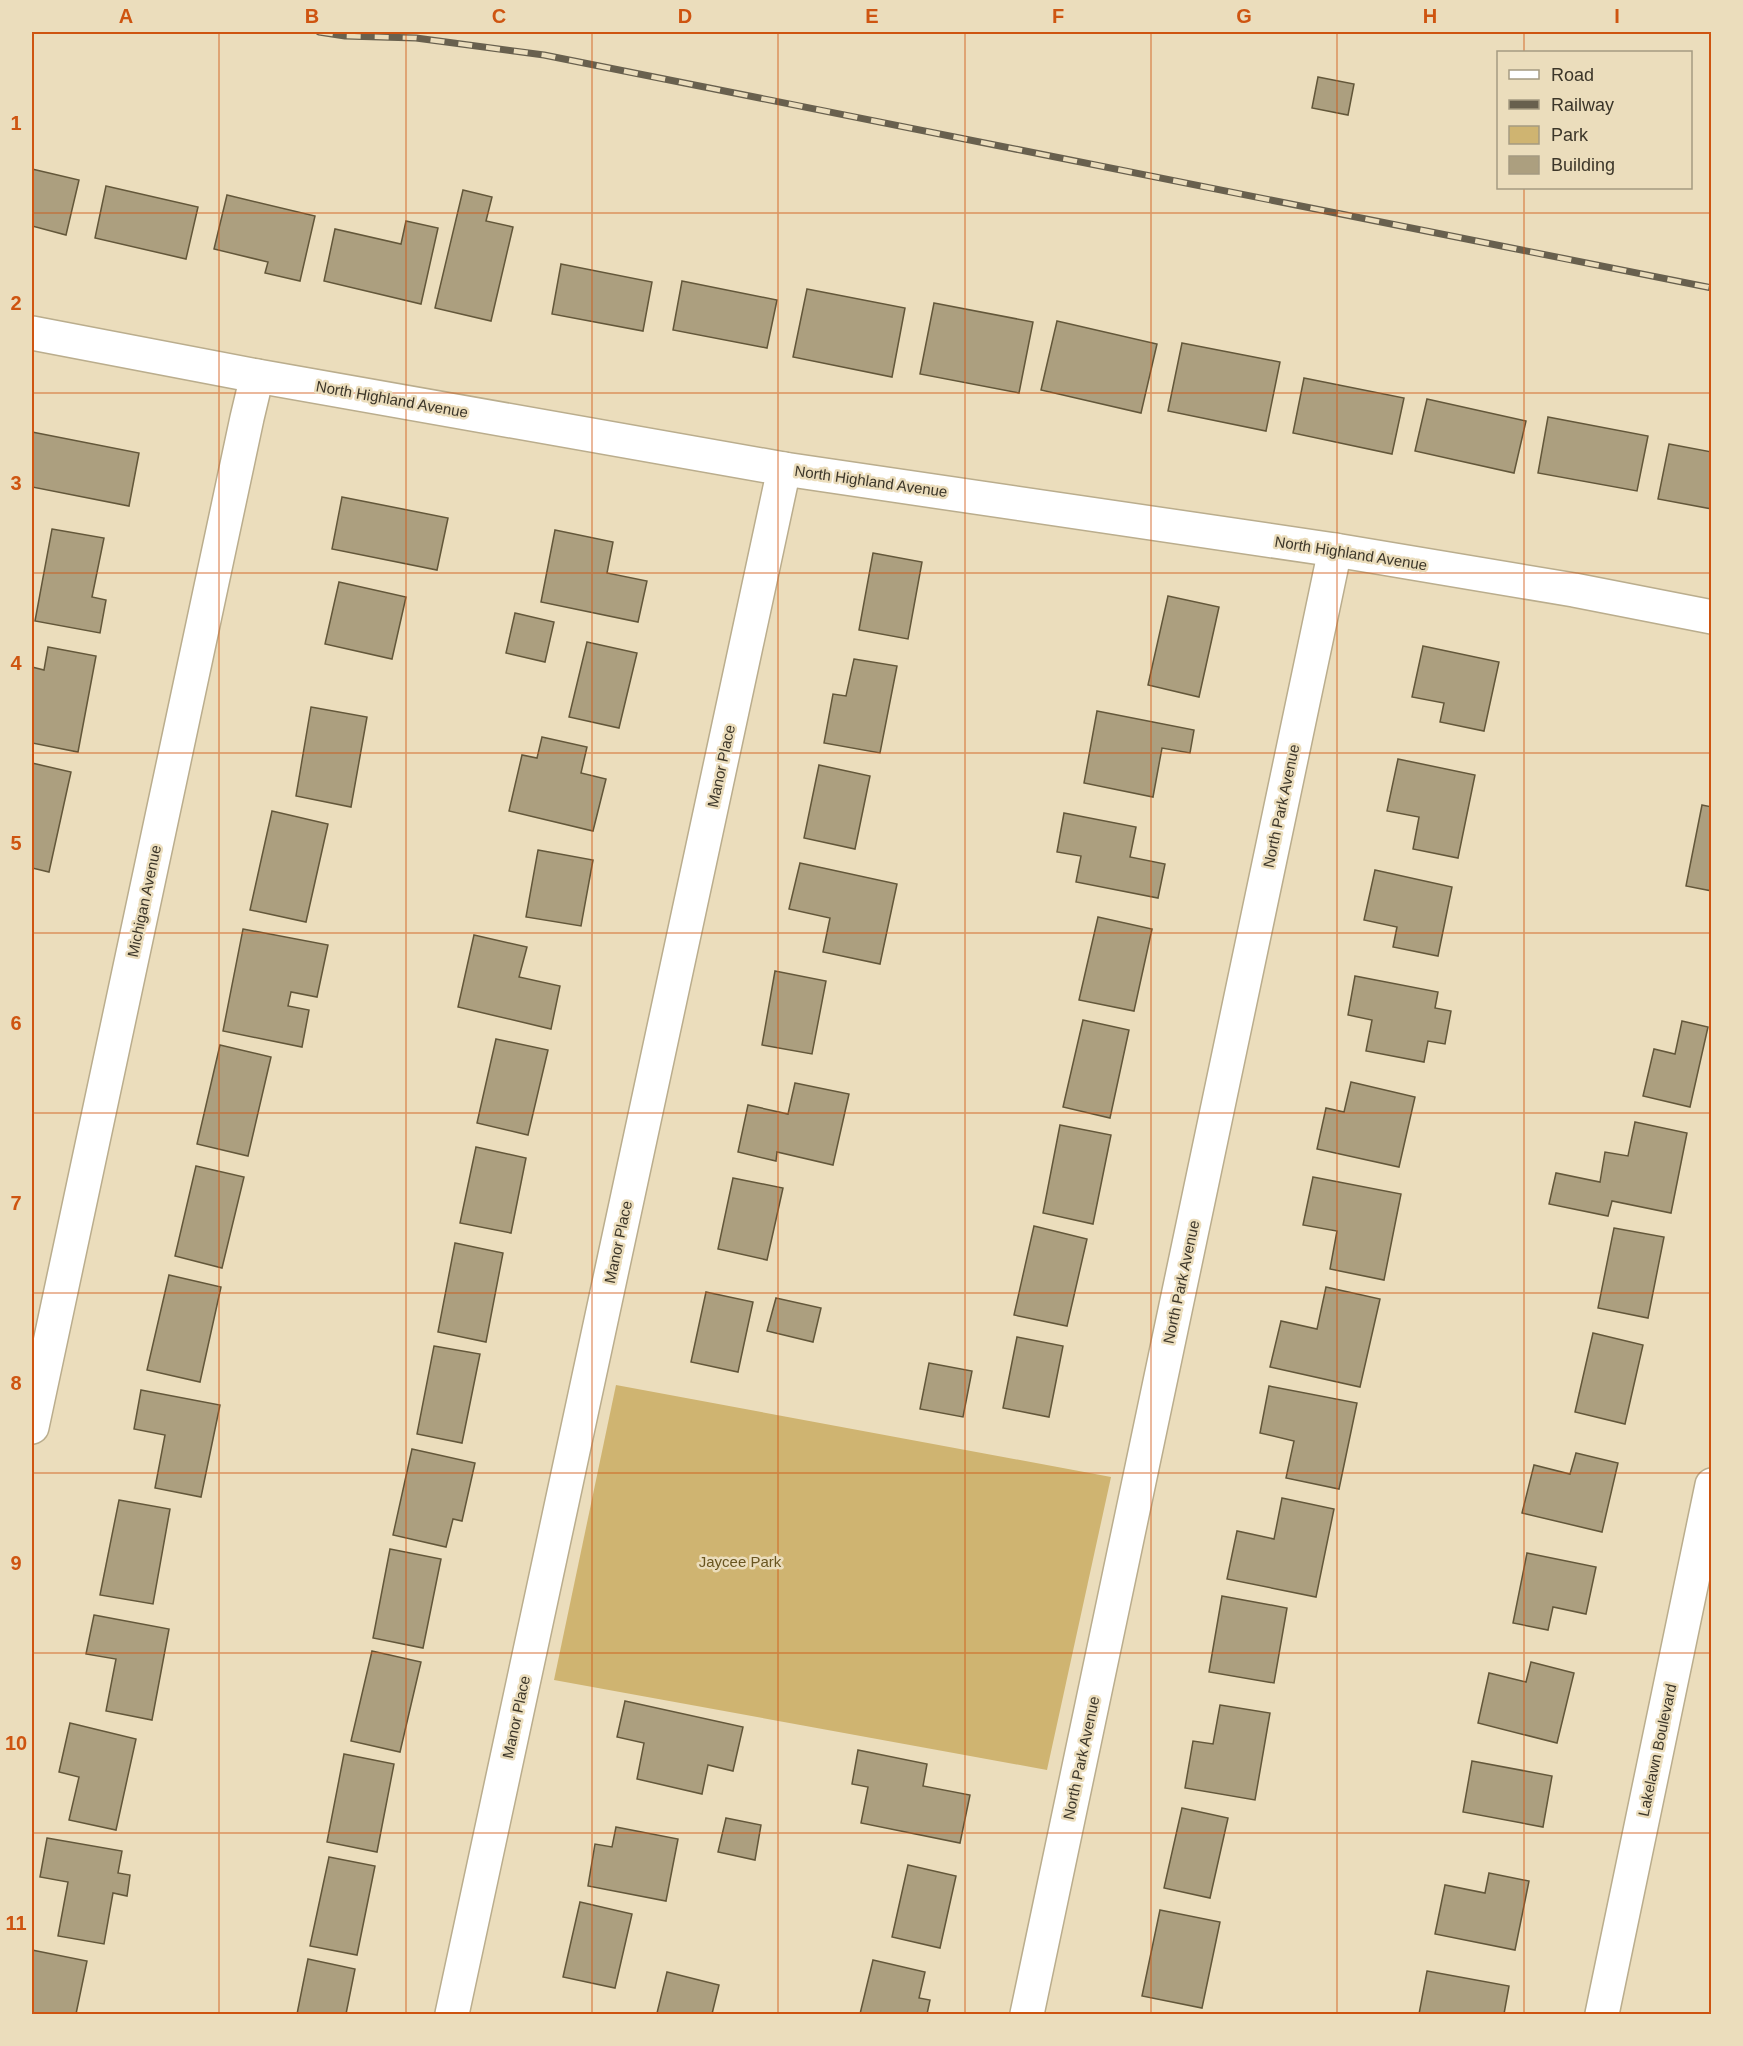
<svg xmlns="http://www.w3.org/2000/svg" width="1743" height="2046" viewBox="0 0 1743 2046" font-family="Helvetica,sans-serif">
<style>
.green{fill:#cfb471}
.building{fill:#ac9f7f;stroke:#63573a;stroke-width:1.5}
.lines{fill:none;stroke-linecap:round;stroke-linejoin:round}
.minor-casing{stroke:#baad8d;stroke-width:36}
.tertiary-casing{stroke:#baad8d;stroke-width:36}
.minor{stroke:#fff;stroke-width:33}
.tertiary{stroke:#fff;stroke-width:33}
.rail-casing{stroke:#68604e;stroke-width:7}
.rail{stroke:#ebddbc;stroke-width:4.5;stroke-dasharray:14;stroke-linecap:butt}
.grid{fill:none;stroke:#ce5410;stroke-width:1.5;stroke-opacity:0.55}
.labels{text-anchor:middle;dominant-baseline:central;stroke-width:5;stroke-linejoin:round;paint-order:stroke}
.street-label{font-size:15px;fill:#3c3629;stroke:#ebddbc}
.park-label{font-size:15px;fill:#695520;stroke:#ebddbc}
.neatline{fill:none;stroke:#ce5410;stroke-width:2}
.grid-label{font-size:20px;text-anchor:middle;font-weight:bold;fill:#ce5410}
</style>
<rect width="100%" height="100%" fill="#ebddbc"/>
<!-- green -->
<path class="green" d="M 616,1385 L 1111,1477 L 1047,1770 L 554,1680 Z"/>
<!-- building -->
<g class="building">
<path d="M 1318,77 L 1354,84 L 1348,115 L 1312,108 Z"/>
<path d="M 32,169 L 79,180 L 66,235 L 32,226 Z"/>
<path d="M 106,186 L 198,207 L 186,259 L 95,238 Z"/>
<path d="M 463,190 L 492,197 L 486,221 L 513,227 L 491,321 L 435,308 Z"/>
<path d="M 227,195 L 315,216 L 300,281 L 265,273 L 268,262 L 214,249 Z"/>
<path d="M 406,221 L 438,228 L 421,304 L 324,281 L 335,229 L 401,244 Z"/>
<path d="M 561,264 L 652,282 L 643,331 L 552,314 Z"/>
<path d="M 682,281 L 777,300 L 767,348 L 673,330 Z"/>
<path d="M 807,289 L 905,308 L 892,377 L 793,357 Z"/>
<path d="M 934,303 L 1033,322 L 1019,393 L 920,374 Z"/>
<path d="M 1057,321 L 1157,344 L 1141,413 L 1041,390 Z"/>
<path d="M 1182,343 L 1280,362 L 1266,431 L 1168,411 Z"/>
<path d="M 1304,378 L 1404,398 L 1392,454 L 1293,433 Z"/>
<path d="M 1427,399 L 1526,421 L 1514,473 L 1415,451 Z"/>
<path d="M 1548,417 L 1648,436 L 1637,491 L 1538,473 Z"/>
<path d="M 32,432 L 139,453 L 129,506 L 32,487 Z"/>
<path d="M 1669,444 L 1712,452 L 1712,509 L 1658,499 Z"/>
<path d="M 342,497 L 448,518 L 437,570 L 332,549 Z"/>
<path d="M 52,529 L 104,538 L 92,597 L 106,600 L 100,633 L 35,621 Z"/>
<path d="M 555,530 L 613,542 L 607,573 L 647,581 L 638,622 L 541,602 Z"/>
<path d="M 873,553 L 922,562 L 908,639 L 859,630 Z"/>
<path d="M 339,582 L 406,597 L 392,659 L 325,644 Z"/>
<path d="M 1168,596 L 1219,607 L 1199,697 L 1148,685 Z"/>
<path d="M 515,613 L 554,622 L 545,662 L 506,653 Z"/>
<path d="M 587,642 L 637,653 L 619,728 L 569,717 Z"/>
<path d="M 1423,646 L 1499,662 L 1484,731 L 1440,722 L 1444,703 L 1412,697 Z"/>
<path d="M 48,647 L 96,656 L 78,752 L 32,743 L 32,667 L 44,670 Z"/>
<path d="M 854,659 L 897,666 L 880,753 L 824,743 L 833,694 L 846,696 Z"/>
<path d="M 311,707 L 367,717 L 351,807 L 296,796 Z"/>
<path d="M 1097,711 L 1194,730 L 1190,753 L 1162,748 L 1153,797 L 1084,783 Z"/>
<path d="M 542,737 L 587,747 L 581,773 L 606,779 L 593,831 L 509,811 L 522,755 L 537,758 Z"/>
<path d="M 1398,759 L 1475,775 L 1458,858 L 1413,849 L 1419,817 L 1387,811 Z"/>
<path d="M 32,763 L 71,772 L 49,872 L 32,868 Z"/>
<path d="M 819,765 L 870,776 L 855,849 L 804,838 Z"/>
<path d="M 1702,805 L 1712,807 L 1712,891 L 1686,886 Z"/>
<path d="M 272,811 L 328,824 L 306,922 L 250,910 Z"/>
<path d="M 1064,813 L 1136,827 L 1130,857 L 1165,864 L 1158,898 L 1076,882 L 1081,856 L 1057,852 Z"/>
<path d="M 538,850 L 593,860 L 581,926 L 526,917 Z"/>
<path d="M 800,863 L 897,884 L 880,964 L 823,952 L 830,918 L 789,909 Z"/>
<path d="M 1375,870 L 1452,887 L 1438,956 L 1393,947 L 1397,927 L 1364,920 Z"/>
<path d="M 1098,917 L 1152,929 L 1134,1011 L 1079,1000 Z"/>
<path d="M 243,929 L 328,945 L 317,997 L 291,992 L 288,1006 L 309,1010 L 302,1047 L 223,1031 Z"/>
<path d="M 474,935 L 527,947 L 519,977 L 560,986 L 551,1029 L 458,1007 Z"/>
<path d="M 775,971 L 826,981 L 812,1054 L 762,1045 Z"/>
<path d="M 1355,976 L 1438,992 L 1435,1008 L 1451,1011 L 1445,1044 L 1428,1041 L 1424,1062 L 1366,1051 L 1372,1020 L 1348,1015 Z"/>
<path d="M 1083,1020 L 1129,1030 L 1110,1118 L 1063,1107 Z"/>
<path d="M 1682,1021 L 1708,1027 L 1690,1107 L 1643,1096 L 1654,1049 L 1675,1054 Z"/>
<path d="M 496,1039 L 548,1050 L 528,1135 L 477,1123 Z"/>
<path d="M 220,1045 L 271,1057 L 248,1156 L 197,1144 Z"/>
<path d="M 1351,1082 L 1415,1097 L 1399,1167 L 1317,1149 L 1326,1108 L 1344,1112 Z"/>
<path d="M 795,1083 L 849,1094 L 833,1165 L 777,1152 L 776,1161 L 738,1152 L 748,1105 L 788,1114 Z"/>
<path d="M 1635,1122 L 1687,1133 L 1671,1213 L 1612,1201 L 1608,1216 L 1549,1204 L 1556,1173 L 1600,1182 L 1605,1152 L 1628,1156 Z"/>
<path d="M 1060,1125 L 1111,1135 L 1093,1224 L 1043,1213 Z"/>
<path d="M 476,1147 L 526,1158 L 511,1233 L 460,1223 Z"/>
<path d="M 196,1166 L 244,1177 L 222,1268 L 175,1256 Z"/>
<path d="M 1313,1177 L 1401,1194 L 1384,1280 L 1330,1269 L 1337,1231 L 1303,1225 Z"/>
<path d="M 733,1178 L 783,1188 L 767,1260 L 718,1249 Z"/>
<path d="M 1034,1226 L 1087,1239 L 1067,1326 L 1014,1315 Z"/>
<path d="M 1614,1228 L 1664,1237 L 1648,1318 L 1598,1308 Z"/>
<path d="M 455,1243 L 503,1253 L 486,1342 L 438,1332 Z"/>
<path d="M 169,1275 L 221,1287 L 200,1382 L 147,1370 Z"/>
<path d="M 1326,1287 L 1380,1299 L 1360,1387 L 1270,1367 L 1281,1321 L 1317,1329 Z"/>
<path d="M 706,1292 L 753,1302 L 738,1372 L 691,1362 Z"/>
<path d="M 776,1298 L 821,1308 L 813,1342 L 767,1331 Z"/>
<path d="M 1593,1333 L 1643,1345 L 1625,1424 L 1575,1412 Z"/>
<path d="M 1017,1337 L 1063,1346 L 1049,1417 L 1003,1408 Z"/>
<path d="M 434,1346 L 480,1354 L 462,1443 L 417,1434 Z"/>
<path d="M 929,1363 L 972,1371 L 963,1417 L 920,1409 Z"/>
<path d="M 1269,1386 L 1357,1403 L 1339,1489 L 1286,1478 L 1294,1441 L 1260,1433 Z"/>
<path d="M 141,1390 L 220,1405 L 201,1497 L 155,1488 L 165,1435 L 134,1429 Z"/>
<path d="M 412,1449 L 475,1463 L 462,1521 L 453,1519 L 446,1547 L 393,1535 Z"/>
<path d="M 1576,1453 L 1618,1463 L 1602,1532 L 1522,1513 L 1534,1465 L 1570,1474 Z"/>
<path d="M 1282,1498 L 1334,1509 L 1316,1597 L 1227,1579 L 1237,1531 L 1274,1539 Z"/>
<path d="M 119,1500 L 170,1509 L 153,1604 L 100,1595 Z"/>
<path d="M 390,1549 L 441,1559 L 423,1648 L 373,1638 Z"/>
<path d="M 1527,1553 L 1596,1567 L 1586,1614 L 1553,1607 L 1548,1630 L 1513,1623 Z"/>
<path d="M 1222,1596 L 1287,1608 L 1274,1683 L 1209,1672 Z"/>
<path d="M 94,1615 L 169,1629 L 152,1720 L 106,1711 L 116,1659 L 86,1654 Z"/>
<path d="M 372,1651 L 421,1662 L 400,1752 L 351,1741 Z"/>
<path d="M 1531,1662 L 1574,1673 L 1557,1743 L 1478,1723 L 1489,1673 L 1526,1682 Z"/>
<path d="M 625,1701 L 743,1727 L 733,1771 L 708,1765 L 702,1794 L 637,1779 L 644,1743 L 617,1737 Z"/>
<path d="M 1220,1705 L 1270,1713 L 1255,1800 L 1185,1788 L 1193,1741 L 1213,1744 Z"/>
<path d="M 70,1723 L 136,1739 L 116,1830 L 69,1820 L 79,1777 L 59,1772 Z"/>
<path d="M 858,1750 L 927,1764 L 923,1786 L 970,1795 L 960,1843 L 861,1823 L 868,1787 L 852,1784 Z"/>
<path d="M 344,1754 L 394,1764 L 377,1852 L 327,1842 Z"/>
<path d="M 1472,1761 L 1552,1776 L 1543,1827 L 1463,1812 Z"/>
<path d="M 1182,1808 L 1228,1818 L 1210,1898 L 1164,1888 Z"/>
<path d="M 726,1818 L 761,1825 L 755,1860 L 718,1852 Z"/>
<path d="M 616,1827 L 678,1839 L 666,1901 L 588,1886 L 595,1844 L 612,1847 Z"/>
<path d="M 47,1838 L 122,1851 L 118,1873 L 130,1875 L 127,1896 L 113,1893 L 104,1944 L 58,1936 L 68,1882 L 40,1877 Z"/>
<path d="M 329,1857 L 375,1866 L 357,1955 L 310,1946 Z"/>
<path d="M 908,1865 L 956,1876 L 940,1948 L 892,1937 Z"/>
<path d="M 1489,1873 L 1529,1881 L 1515,1950 L 1435,1934 L 1445,1885 L 1485,1893 Z"/>
<path d="M 580,1902 L 632,1914 L 615,1988 L 563,1977 Z"/>
<path d="M 1160,1910 L 1220,1922 L 1202,2008 L 1142,1996 Z"/>
<path d="M 32,1950 L 87,1961 L 76,2014 L 32,2014 Z"/>
<path d="M 308,1959 L 355,1969 L 346,2014 L 297,2014 Z"/>
<path d="M 873,1960 L 925,1972 L 919,1998 L 930,2000 L 927,2014 L 860,2014 Z"/>
<path d="M 1427,1971 L 1509,1986 L 1504,2014 L 1419,2014 Z"/>
<path d="M 667,1972 L 719,1985 L 712,2014 L 665,2014 L 657,2013 Z"/>
</g>
<g class="lines">
<defs>
<g id="minor">
<path d="M 32,1427 L 247,418 L 257,376"/>
<path d="M 452,2014 L 784,469"/>
<path d="M 1027,2014 L 1335,550"/>
<path d="M 1602,2014 L 1712,1485"/>
</g>
<path id="tertiary" d="M 32,333 L 257,376 L 784,469 L 1335,550 L 1574,590 L 1712,617"/>
</defs>
<!-- minor casing -->
<use href="#minor" class="minor-casing"/>
<!-- tertiary casing -->
<use href="#tertiary" class="tertiary-casing"/>
<!-- minor -->
<use href="#minor" class="minor"/>
<!-- tertiary -->
<use href="#tertiary" class="tertiary"/>
<defs>
<path id="rail" d="M 319,32 L 345,36 L 416,38 L 544,55 L 1712,288"/>
</defs>
<!-- rail casing -->
<use href="#rail" class="rail-casing"/>
<!-- rail -->
<use href="#rail" class="rail"/>
</g>
<!-- grid -->
<path class="grid" d="M 219,32 L 219,2014M 406,32 L 406,2014M 592,32 L 592,2014M 778,32 L 778,2014M 965,32 L 965,2014M 1151,32 L 1151,2014M 1337,32 L 1337,2014M 1524,32 L 1524,52M 1524,188 L 1524,2014M 32,213 L 1712,213M 32,393 L 1712,393M 32,573 L 1712,573M 32,753 L 1712,753M 32,933 L 1712,933M 32,1113 L 1712,1113M 32,1293 L 1712,1293M 32,1473 L 1712,1473M 32,1653 L 1712,1653M 32,1833 L 1712,1833"/>
<g class="labels">
<!-- street labels -->
<g class="street-label">
<text transform="translate(392 399) rotate(10)">North Highland Avenue</text>
<text transform="translate(871 481) rotate(8)">North Highland Avenue</text>
<text transform="translate(1351 553) rotate(9)">North Highland Avenue</text>
<text transform="translate(721 766) rotate(-78)">Manor Place</text>
<text transform="translate(1281 806) rotate(-78)">North Park Avenue</text>
<text transform="translate(144 901) rotate(-78)">Michigan Avenue</text>
<text transform="translate(618 1242) rotate(-78)">Manor Place</text>
<text transform="translate(1181 1282) rotate(-78)">North Park Avenue</text>
<text transform="translate(516 1717) rotate(-78)">Manor Place</text>
<text transform="translate(1657 1750) rotate(-78)">Lakelawn Boulevard</text>
<text transform="translate(1081 1758) rotate(-78)">North Park Avenue</text>
</g>
<!-- park labels -->
<g class="park-label">
<text x="740" y="1561">Jaycee Park</text>
</g>
</g>
<!-- border -->
<rect width="1743" height="2046" fill="none" stroke="#ebddbc" stroke-width="66"/>
<!-- legend -->
<rect x="1497" y="51" width="195" height="138" fill="#ebddbc" stroke="#a59a81" stroke-width="1.5"/>
<rect x="1509" y="70" width="30" height="9" fill="#ffffff" stroke="#a59a81" stroke-width="1.5"/>
<text x="1551" y="81" font-size="18" fill="#3c3629">Road</text>
<rect x="1509" y="100" width="30" height="9" fill="#68604e" stroke="#a59a81" stroke-width="1.5"/>
<text x="1551" y="111" font-size="18" fill="#3c3629">Railway</text>
<rect x="1509" y="126" width="30" height="18" fill="#cfb471" stroke="#a59a81" stroke-width="1.5"/>
<text x="1551" y="141" font-size="18" fill="#3c3629">Park</text>
<rect x="1509" y="156" width="30" height="18" fill="#ac9f7f" stroke="#a59a81" stroke-width="1.5"/>
<text x="1551" y="171" font-size="18" fill="#3c3629">Building</text>
<rect x="33" y="33" width="1677" height="1980" class="neatline"/>
<g class="grid-label">
<text x="126" y="23">A</text>
<text x="312" y="23">B</text>
<text x="499" y="23">C</text>
<text x="685" y="23">D</text>
<text x="872" y="23">E</text>
<text x="1058" y="23">F</text>
<text x="1244" y="23">G</text>
<text x="1430" y="23">H</text>
<text x="1617" y="23">I</text>
<text x="16" y="130">1</text>
<text x="16" y="310">2</text>
<text x="16" y="490">3</text>
<text x="16" y="670">4</text>
<text x="16" y="850">5</text>
<text x="16" y="1030">6</text>
<text x="16" y="1210">7</text>
<text x="16" y="1390">8</text>
<text x="16" y="1570">9</text>
<text x="16" y="1750">10</text>
<text x="16" y="1930">11</text>
</g>
</svg>
